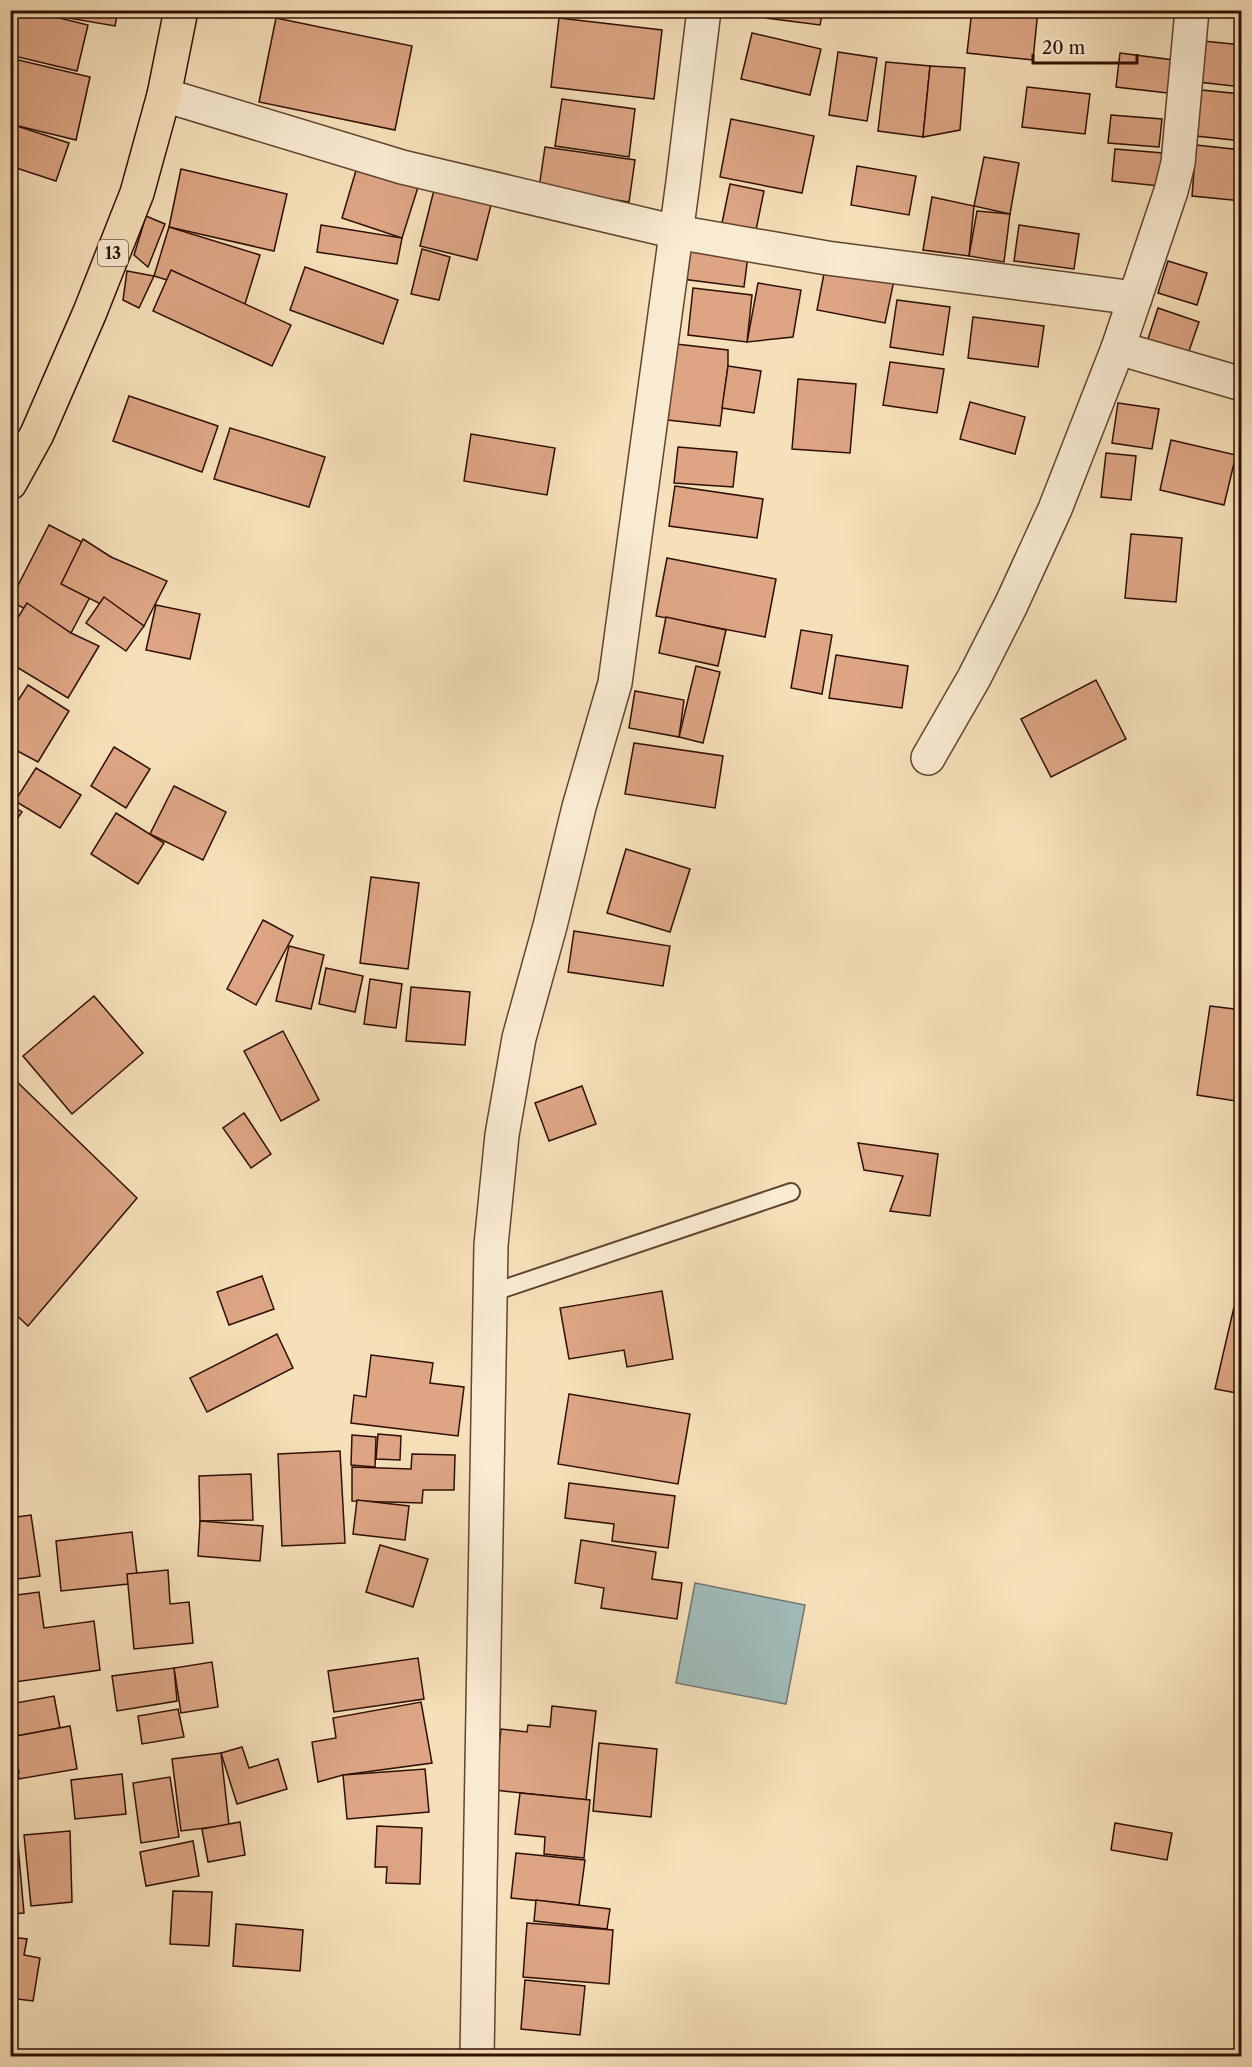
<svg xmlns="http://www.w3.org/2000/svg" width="1252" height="2067" viewBox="0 0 1252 2067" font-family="'Libre Caslon Text',serif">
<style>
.water{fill:#a0bbb9;stroke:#737671;stroke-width:1.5}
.building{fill:#dda584;stroke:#300f04;stroke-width:1.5}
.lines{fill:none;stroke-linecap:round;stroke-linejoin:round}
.service-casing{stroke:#624331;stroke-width:20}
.minor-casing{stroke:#624331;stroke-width:36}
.trunk-casing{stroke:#300f04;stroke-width:36}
.service{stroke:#f9ebd2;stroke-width:16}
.minor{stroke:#f9ebd2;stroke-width:33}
.trunk{stroke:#f6e0b9;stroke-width:33}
.labels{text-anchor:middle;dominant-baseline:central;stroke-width:5;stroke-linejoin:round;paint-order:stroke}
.shield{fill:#f9ebd2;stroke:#6c5142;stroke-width:1.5}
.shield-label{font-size:16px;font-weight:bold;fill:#300f04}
</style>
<rect width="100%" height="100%" fill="#f6e0b9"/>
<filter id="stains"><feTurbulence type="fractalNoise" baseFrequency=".00333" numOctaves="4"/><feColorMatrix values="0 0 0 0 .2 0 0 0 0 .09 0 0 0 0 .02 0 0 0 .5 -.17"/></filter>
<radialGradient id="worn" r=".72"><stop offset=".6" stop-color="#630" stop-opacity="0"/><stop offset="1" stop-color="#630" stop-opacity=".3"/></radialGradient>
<!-- water -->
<path class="water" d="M 695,1583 L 805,1605 L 786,1704 L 676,1683 Z"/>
<!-- building -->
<g class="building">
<path d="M 10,10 L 27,10 L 88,25 L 77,71 L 10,55 Z"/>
<path d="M 70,10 L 118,10 L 115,26 L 68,18 Z"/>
<path d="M 259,10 L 298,10 L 298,14 Z"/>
<path d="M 767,10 L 823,10 L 820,25 L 766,18 Z"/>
<path d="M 972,10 L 1038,10 L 1033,60 L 967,53 Z"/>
<path d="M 276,18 L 412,46 L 395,130 L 259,102 Z"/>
<path d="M 559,18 L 662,30 L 654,99 L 551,87 Z"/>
<path d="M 752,33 L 821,49 L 810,95 L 741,79 Z"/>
<path d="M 1203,41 L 1242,45 L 1242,87 L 1198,82 Z"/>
<path d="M 838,52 L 877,58 L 867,121 L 829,115 Z"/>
<path d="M 1120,53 L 1181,61 L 1176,94 L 1116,87 Z"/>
<path d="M 10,58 L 90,77 L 76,140 L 10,124 Z"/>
<path d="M 886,62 L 930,66 L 923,137 L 878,131 Z"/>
<path d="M 930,66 L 965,68 L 960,130 L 923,137 Z"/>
<path d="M 1027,87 L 1090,94 L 1085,134 L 1022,127 Z"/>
<path d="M 1201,90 L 1242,94 L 1242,141 L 1196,136 Z"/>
<path d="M 562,99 L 635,109 L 629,157 L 555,146 Z"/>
<path d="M 1111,115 L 1162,119 L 1159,147 L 1108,143 Z"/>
<path d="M 731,119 L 814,136 L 802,193 L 720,177 Z"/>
<path d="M 17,126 L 69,143 L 56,181 L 10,166 L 10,144 Z"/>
<path d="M 1196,145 L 1242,150 L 1242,201 L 1192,196 Z"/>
<path d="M 545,147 L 635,160 L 629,202 L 539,188 Z"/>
<path d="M 1115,149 L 1163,153 L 1160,186 L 1112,181 Z"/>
<path d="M 984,157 L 1019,163 L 1010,214 L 974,206 Z"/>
<path d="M 857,166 L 916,176 L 909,215 L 851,205 Z"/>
<path d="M 357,167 L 419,184 L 402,238 L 342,218 Z"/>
<path d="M 181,169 L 287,194 L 274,251 L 169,227 Z"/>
<path d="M 730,184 L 764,191 L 756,230 L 722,223 Z"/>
<path d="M 435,186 L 492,201 L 477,260 L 420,246 Z"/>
<path d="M 932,197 L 974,206 L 969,256 L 923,250 Z"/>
<path d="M 977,211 L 1010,214 L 1004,262 L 969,256 Z"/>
<path d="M 146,216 L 165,224 L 148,267 L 134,255 Z"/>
<path d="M 321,225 L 402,238 L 397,264 L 317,252 Z"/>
<path d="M 1019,225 L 1079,234 L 1074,269 L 1014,261 Z"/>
<path d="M 169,227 L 260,255 L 245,304 L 154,276 Z"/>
<path d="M 688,233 L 750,240 L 744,287 L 682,279 Z"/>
<path d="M 422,249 L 450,257 L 439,300 L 411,294 Z"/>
<path d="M 827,258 L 896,271 L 885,323 L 817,310 Z"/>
<path d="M 1168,261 L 1207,273 L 1197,305 L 1158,293 Z"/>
<path d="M 305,267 L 398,300 L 383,344 L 290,310 Z"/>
<path d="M 171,270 L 291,325 L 272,366 L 153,311 Z"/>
<path d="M 127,271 L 154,276 L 139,308 L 123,300 Z"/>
<path d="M 758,283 L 801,290 L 793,337 L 747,342 Z"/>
<path d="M 693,288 L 752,295 L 747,342 L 688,335 Z"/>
<path d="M 897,300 L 950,307 L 943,355 L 890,347 Z"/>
<path d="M 1158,308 L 1199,322 L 1178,383 L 1138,370 Z"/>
<path d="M 973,317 L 1044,326 L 1038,367 L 968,358 Z"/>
<path d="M 676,344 L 728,350 L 728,366 L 720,426 L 668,420 Z"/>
<path d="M 890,362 L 944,369 L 937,413 L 883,405 Z"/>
<path d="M 728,366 L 761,371 L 754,413 L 722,408 Z"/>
<path d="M 798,379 L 856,384 L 850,453 L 792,449 Z"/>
<path d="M 129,396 L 218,426 L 202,472 L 113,441 Z"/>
<path d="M 970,402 L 1025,417 L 1015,454 L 960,439 Z"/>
<path d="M 1118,403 L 1159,409 L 1152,449 L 1112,443 Z"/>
<path d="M 230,428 L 325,457 L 309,507 L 214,479 Z"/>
<path d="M 471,434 L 555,448 L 547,495 L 464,481 Z"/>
<path d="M 1171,440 L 1236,455 L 1224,505 L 1160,490 Z"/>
<path d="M 678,447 L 737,452 L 733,487 L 674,483 Z"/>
<path d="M 1106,453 L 1136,456 L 1131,500 L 1101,497 Z"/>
<path d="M 675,486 L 763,499 L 757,538 L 669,526 Z"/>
<path d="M 49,525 L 111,557 L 71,633 L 10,601 Z"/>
<path d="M 1131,534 L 1182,538 L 1176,602 L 1125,598 Z"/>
<path d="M 83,539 L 111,557 L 167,581 L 144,626 L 61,584 Z"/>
<path d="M 667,558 L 776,579 L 765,637 L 656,616 Z"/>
<path d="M 104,597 L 144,626 L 126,651 L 86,623 Z"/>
<path d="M 27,603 L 71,633 L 99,646 L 68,698 L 10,663 L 10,630 Z"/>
<path d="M 156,605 L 200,614 L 190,659 L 146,650 Z"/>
<path d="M 666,617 L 726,630 L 718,666 L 659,653 Z"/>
<path d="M 801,630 L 832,635 L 822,694 L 791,688 Z"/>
<path d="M 836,655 L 908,666 L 902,708 L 829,698 Z"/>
<path d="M 696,666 L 720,672 L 703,743 L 679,737 Z"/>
<path d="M 1096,680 L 1126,739 L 1051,777 L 1021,719 Z"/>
<path d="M 28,685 L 69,711 L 38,762 L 10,747 L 10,713 Z"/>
<path d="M 635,691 L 684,700 L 679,737 L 629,728 Z"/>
<path d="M 634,743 L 723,756 L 715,808 L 625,794 Z"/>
<path d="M 114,747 L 150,769 L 126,808 L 91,786 Z"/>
<path d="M 36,768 L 81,795 L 60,828 L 15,801 Z"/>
<path d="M 174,786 L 226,812 L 203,860 L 150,834 Z"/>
<path d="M 10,804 L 22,812 L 10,829 Z"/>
<path d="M 116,813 L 164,843 L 138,884 L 91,854 Z"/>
<path d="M 626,849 L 690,869 L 670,932 L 607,913 Z"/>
<path d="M 371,877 L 419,883 L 408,969 L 360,963 Z"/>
<path d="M 10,899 L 16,905 L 10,911 Z"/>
<path d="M 263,920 L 293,936 L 256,1005 L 227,989 Z"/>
<path d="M 574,931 L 670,946 L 663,986 L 568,972 Z"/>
<path d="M 289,946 L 324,955 L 311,1009 L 276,1001 Z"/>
<path d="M 326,968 L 363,976 L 355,1012 L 319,1004 Z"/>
<path d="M 370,979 L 402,984 L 396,1028 L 364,1024 Z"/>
<path d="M 411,987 L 470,992 L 465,1045 L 406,1041 Z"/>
<path d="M 94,996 L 143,1053 L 72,1114 L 23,1056 Z"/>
<path d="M 1210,1006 L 1242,1010 L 1242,1059 L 1236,1101 L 1197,1095 Z"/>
<path d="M 283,1031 L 319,1100 L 281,1121 L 244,1051 Z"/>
<path d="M 10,1075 L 137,1198 L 28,1326 L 10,1309 Z"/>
<path d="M 582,1086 L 596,1124 L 549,1141 L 535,1103 Z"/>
<path d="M 244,1113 L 271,1154 L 251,1168 L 223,1128 Z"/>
<path d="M 858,1143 L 938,1154 L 930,1216 L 890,1211 L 903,1176 L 864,1170 Z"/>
<path d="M 262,1276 L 274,1309 L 229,1325 L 217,1292 Z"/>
<path d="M 662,1291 L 673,1359 L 627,1367 L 624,1350 L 569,1359 L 560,1308 Z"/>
<path d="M 1234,1307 L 1242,1308 L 1242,1394 L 1215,1389 Z"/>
<path d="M 277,1334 L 293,1368 L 207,1412 L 190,1378 Z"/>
<path d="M 371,1355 L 433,1363 L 430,1383 L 464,1387 L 458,1436 L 351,1423 L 354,1395 L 366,1397 Z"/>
<path d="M 569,1394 L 690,1414 L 678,1484 L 558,1464 Z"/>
<path d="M 378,1434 L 401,1436 L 400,1460 L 376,1459 Z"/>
<path d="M 352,1435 L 376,1437 L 375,1467 L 351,1465 Z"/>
<path d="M 340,1451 L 345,1543 L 282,1546 L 278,1454 Z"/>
<path d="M 412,1454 L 455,1455 L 454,1490 L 423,1490 L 422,1503 L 352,1501 L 352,1467 L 411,1469 Z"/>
<path d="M 251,1474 L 253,1520 L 200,1521 L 199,1476 Z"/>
<path d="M 569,1483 L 675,1496 L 668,1548 L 612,1541 L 614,1524 L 565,1518 Z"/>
<path d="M 357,1500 L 409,1506 L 405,1540 L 353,1534 Z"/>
<path d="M 31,1515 L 40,1576 L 10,1580 L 10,1518 Z"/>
<path d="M 200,1521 L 263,1526 L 260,1561 L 198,1556 Z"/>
<path d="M 132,1532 L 138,1583 L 61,1591 L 56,1541 Z"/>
<path d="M 581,1540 L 656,1552 L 652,1579 L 682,1583 L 677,1619 L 601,1608 L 604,1588 L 575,1583 Z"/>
<path d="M 380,1545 L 428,1559 L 413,1607 L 366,1592 Z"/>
<path d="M 168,1570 L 170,1604 L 189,1602 L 193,1643 L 134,1649 L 127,1574 Z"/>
<path d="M 39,1592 L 44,1628 L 94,1621 L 100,1670 L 15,1682 L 10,1650 L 10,1596 Z"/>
<path d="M 418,1658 L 424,1699 L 334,1712 L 328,1671 Z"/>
<path d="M 212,1662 L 218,1707 L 181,1713 L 174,1668 Z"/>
<path d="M 174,1668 L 177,1701 L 117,1711 L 112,1676 Z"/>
<path d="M 54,1696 L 60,1728 L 11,1737 L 10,1704 Z"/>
<path d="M 421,1702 L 432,1763 L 343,1775 L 318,1782 L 312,1742 L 336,1738 L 333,1718 Z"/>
<path d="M 552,1706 L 596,1711 L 586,1800 L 495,1790 L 501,1729 L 527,1732 L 528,1725 L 550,1727 Z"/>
<path d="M 178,1709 L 184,1737 L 142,1744 L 138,1716 Z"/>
<path d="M 70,1726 L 77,1769 L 19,1779 L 11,1737 Z"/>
<path d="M 10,1727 L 19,1773 L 10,1775 Z"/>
<path d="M 599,1743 L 657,1749 L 651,1817 L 593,1811 Z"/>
<path d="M 242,1747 L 249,1768 L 278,1759 L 287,1789 L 237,1804 L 221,1753 Z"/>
<path d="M 221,1753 L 229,1825 L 181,1831 L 172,1759 Z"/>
<path d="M 425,1769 L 429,1812 L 347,1819 L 343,1775 Z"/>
<path d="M 122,1774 L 126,1814 L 75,1819 L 71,1780 Z"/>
<path d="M 170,1777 L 179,1837 L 141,1843 L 133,1783 Z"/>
<path d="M 520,1793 L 590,1800 L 584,1858 L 544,1854 L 545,1837 L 515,1834 Z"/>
<path d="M 240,1822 L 245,1855 L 208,1862 L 202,1829 Z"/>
<path d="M 1115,1823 L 1172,1833 L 1167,1860 L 1111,1850 Z"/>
<path d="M 377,1826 L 422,1828 L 420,1884 L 386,1883 L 387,1867 L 375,1867 Z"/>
<path d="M 70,1831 L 72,1902 L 31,1906 L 24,1835 Z"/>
<path d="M 17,1835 L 24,1913 L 10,1914 L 10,1836 Z"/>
<path d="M 193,1841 L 199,1876 L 146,1886 L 140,1852 Z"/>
<path d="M 516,1853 L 585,1860 L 579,1905 L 511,1898 Z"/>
<path d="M 173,1891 L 212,1892 L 209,1946 L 170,1944 Z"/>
<path d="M 536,1900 L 610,1909 L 607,1929 L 534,1921 Z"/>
<path d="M 527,1923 L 613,1930 L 609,1984 L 523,1977 Z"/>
<path d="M 236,1924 L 303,1930 L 300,1971 L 233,1966 Z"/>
<path d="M 10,1937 L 27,1939 L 24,1955 L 40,1958 L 33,2001 L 10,1998 Z"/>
<path d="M 525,1980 L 585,1986 L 580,2035 L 521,2029 Z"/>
</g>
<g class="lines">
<defs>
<path id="service" d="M 491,1293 L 791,1192"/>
<g id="minor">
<path d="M 164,95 L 402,167 L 676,232 L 827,258 L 1135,298"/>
<path d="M 1118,348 L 1242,384"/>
<path d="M 928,758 L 974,678 L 1011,605 L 1055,509 L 1118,348 L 1171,191 L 1178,163 L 1192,10"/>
<path d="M 477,2056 L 491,1245 L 502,1135 L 519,1038 L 550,926 L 579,807 L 615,683 L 683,182 L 704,10"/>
</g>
<path id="trunk" d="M 10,483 L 37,434 L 90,312 L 137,193 L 164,95 L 181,10"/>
</defs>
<!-- service casing -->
<use href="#service" class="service-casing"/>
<!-- minor casing -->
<use href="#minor" class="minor-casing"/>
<!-- trunk casing -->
<use href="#trunk" class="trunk-casing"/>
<!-- service -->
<use href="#service" class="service"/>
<!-- minor -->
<use href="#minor" class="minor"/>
<!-- trunk -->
<use href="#trunk" class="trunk"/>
</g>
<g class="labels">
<!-- shield labels -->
<rect class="shield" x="98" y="240" width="30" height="26" rx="4.5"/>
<g class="shield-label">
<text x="113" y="253">13</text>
</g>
</g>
<!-- margin -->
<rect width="1252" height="2067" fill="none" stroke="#f6e0b9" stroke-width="36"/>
<rect x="12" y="12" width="1228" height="2043" fill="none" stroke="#300f04" stroke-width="3"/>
<rect x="18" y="18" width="1216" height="2031" fill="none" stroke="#300f04" stroke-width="1.5"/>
<!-- scale -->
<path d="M1033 54v9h104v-9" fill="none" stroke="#300f04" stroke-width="3"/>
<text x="1042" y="54" font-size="18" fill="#300f04" stroke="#f9ebd2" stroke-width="4.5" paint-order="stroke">20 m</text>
<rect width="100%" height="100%" filter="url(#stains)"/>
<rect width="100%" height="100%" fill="url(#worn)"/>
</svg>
